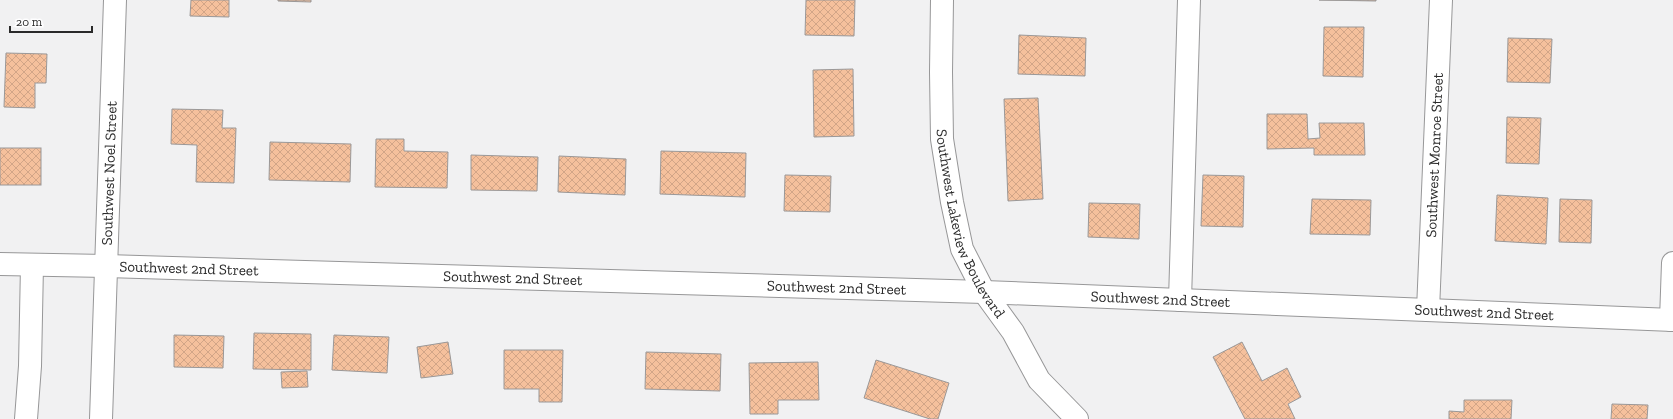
<svg xmlns="http://www.w3.org/2000/svg" width="1673" height="419" viewBox="0 0 1673 419" font-family="'Zilla Slab',serif">
<style>
.building{fill:url(#building-cross-hatch);stroke:#9a9898}
.lines{fill:none;stroke-linecap:round;stroke-linejoin:round}
.minor-casing{stroke:#979798;stroke-width:24}
.minor{stroke:#fff;stroke-width:22}
.labels{text-anchor:middle;dominant-baseline:central;stroke-width:3.5;stroke-linejoin:round;paint-order:stroke}
.street-label{font-size:15px;fill:#2a2a2a;stroke:#fefeff}
</style>
<defs>
<pattern id="building-cross-hatch" width="8" height="8" patternUnits="userSpaceOnUse"><rect width="8" height="8" fill="#f5c09c"/><path d="M0 0l8 8M0 8l8-8" fill="none" stroke="#d2a587"/></pattern>
</defs>
<rect width="100%" height="100%" fill="#f1f1f2"/>
<!-- building -->
<g class="building">
<path d="M 191,0 L 229,0 L 229,17 L 190,16 Z"/>
<path d="M 278,0 L 311,0 L 311,2 L 278,1 Z"/>
<path d="M 806,0 L 855,0 L 854,36 L 805,35 Z"/>
<path d="M 1319,0 L 1376,0 L 1376,1 Z"/>
<path d="M 1324,27 L 1364,27 L 1363,77 L 1323,76 Z"/>
<path d="M 1019,35 L 1086,38 L 1085,76 L 1018,74 Z"/>
<path d="M 1508,38 L 1552,39 L 1550,83 L 1507,82 Z"/>
<path d="M 6,53 L 47,54 L 46,83 L 35,83 L 35,108 L 4,107 Z"/>
<path d="M 853,69 L 854,136 L 814,137 L 813,70 Z"/>
<path d="M 1038,98 L 1043,199 L 1008,201 L 1004,99 Z"/>
<path d="M 172,109 L 223,110 L 222,128 L 236,128 L 234,183 L 196,182 L 197,145 L 171,144 Z"/>
<path d="M 1267,114 L 1307,114 L 1308,139 L 1320,138 L 1319,123 L 1364,123 L 1365,155 L 1314,155 L 1314,148 L 1267,149 Z"/>
<path d="M 1507,117 L 1541,118 L 1539,164 L 1506,163 Z"/>
<path d="M 376,139 L 404,139 L 404,151 L 448,152 L 447,188 L 375,187 Z"/>
<path d="M 270,142 L 351,144 L 350,182 L 269,180 Z"/>
<rect x="0" y="148" width="41" height="37"/>
<path d="M 661,151 L 746,153 L 745,197 L 660,194 Z"/>
<path d="M 471,155 L 538,157 L 537,191 L 471,190 Z"/>
<path d="M 559,156 L 626,159 L 625,195 L 558,192 Z"/>
<path d="M 785,175 L 831,176 L 830,212 L 784,211 Z"/>
<path d="M 1203,175 L 1244,176 L 1243,227 L 1201,226 Z"/>
<path d="M 1497,195 L 1548,198 L 1546,244 L 1495,241 Z"/>
<path d="M 1312,199 L 1371,200 L 1370,235 L 1310,234 Z"/>
<path d="M 1560,199 L 1592,200 L 1591,243 L 1559,242 Z"/>
<path d="M 1089,203 L 1140,204 L 1139,239 L 1088,237 Z"/>
<path d="M 254,333 L 311,334 L 311,370 L 253,369 Z"/>
<path d="M 174,335 L 224,336 L 223,368 L 174,367 Z"/>
<path d="M 334,335 L 389,337 L 387,373 L 332,370 Z"/>
<path d="M 448,342 L 453,374 L 421,378 L 417,347 Z"/>
<path d="M 1242,342 L 1262,381 L 1287,368 L 1301,397 L 1288,404 L 1295,419 L 1245,419 L 1213,357 Z"/>
<path d="M 504,350 L 563,350 L 562,402 L 539,402 L 539,389 L 504,389 Z"/>
<path d="M 646,352 L 721,354 L 720,391 L 645,389 Z"/>
<path d="M 876,360 L 949,383 L 938,419 L 930,419 L 864,398 Z"/>
<path d="M 818,362 L 819,400 L 778,400 L 778,414 L 750,414 L 749,363 Z"/>
<path d="M 307,371 L 308,387 L 282,388 L 281,372 Z"/>
<path d="M 1464,400 L 1512,400 L 1511,419 L 1449,419 L 1449,411 L 1464,412 Z"/>
<path d="M 1612,404 L 1648,405 L 1647,419 L 1611,419 Z"/>
</g>
<g class="lines">
<defs>
<g id="minor">
<path id="s1" d="M 942,0 L 941,72 L 942,139 L 952,202 L 962,249 L 984,292 L 1013,332 L 1039,380 L 1077,419"/>
<path id="s2" d="M 0,264 L 106,266 L 984,292 L 1673,320"/>
<path d="M 1180,300 L 1189,0"/>
<path id="s3" d="M 1428,310 L 1441,0"/>
<path d="M 1671,320 L 1673,263"/>
<path d="M 26,419 L 30,366 L 32,265"/>
<path id="s4" d="M 101,419 L 115,0"/>
</g>
</defs>
<!-- minor casing -->
<use href="#minor" class="minor-casing"/>
<!-- minor -->
<use href="#minor" class="minor"/>
</g>
<g class="labels">
<!-- street labels -->
<g class="street-label">
<text stroke="none"><textPath href="#s3" startOffset="155">Southwest Monroe Street</textPath></text>
<text stroke="none"><textPath href="#s4" startOffset="246">Southwest Noel Street</textPath></text>
<text stroke="none"><textPath href="#s1" startOffset="229">Southwest Lakeview Boulevard</textPath></text>
<text stroke="none"><textPath href="#s2" startOffset="189">Southwest 2nd Street</textPath></text>
<text stroke="none"><textPath href="#s2" startOffset="513">Southwest 2nd Street</textPath></text>
<text stroke="none"><textPath href="#s2" startOffset="837">Southwest 2nd Street</textPath></text>
<text stroke="none"><textPath href="#s2" startOffset="1161">Southwest 2nd Street</textPath></text>
<text stroke="none"><textPath href="#s2" startOffset="1485">Southwest 2nd Street</textPath></text>
</g>
</g>
<!-- scale -->
<path d="M10 26v6h82v-6" fill="none" stroke="#2a2a2a" stroke-width="2"/>
<text x="16" y="26" font-size="12" fill="#2a2a2a" stroke="#fefeff" stroke-width="3" paint-order="stroke">20 m</text>
</svg>
